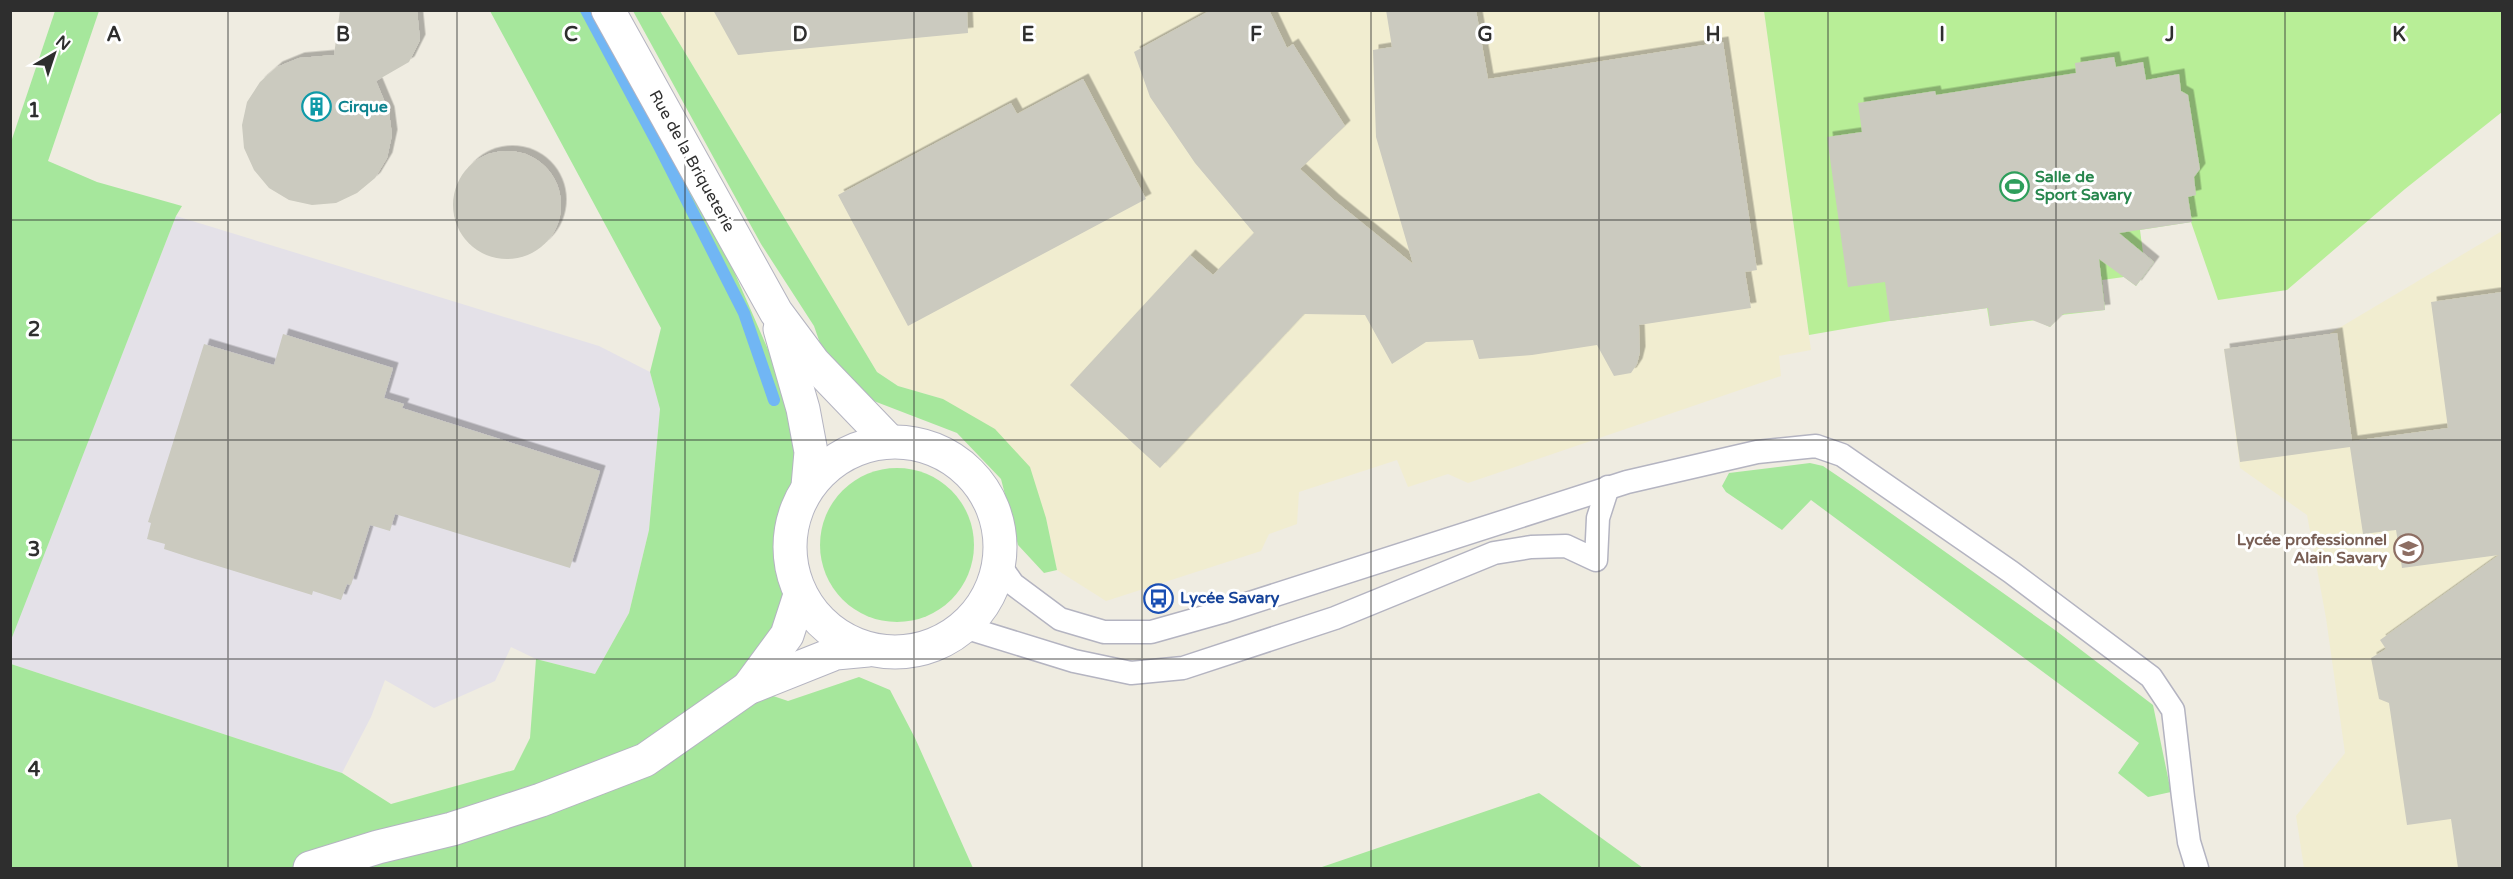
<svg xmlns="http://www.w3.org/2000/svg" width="2513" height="879" viewBox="0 0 2513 879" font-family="'Varela Round',sans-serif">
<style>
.industrial{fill:#e4e1e8}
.education{fill:#f1edd0}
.green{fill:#a6e79c}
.pitch{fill:#b8ee97}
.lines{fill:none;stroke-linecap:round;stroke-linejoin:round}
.stream{stroke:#71b6f4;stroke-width:12}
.building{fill:#cbcabf;filter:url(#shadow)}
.service-casing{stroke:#b4b4c1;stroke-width:25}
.minor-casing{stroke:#b4b4c1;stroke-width:35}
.service{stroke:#fff;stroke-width:22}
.minor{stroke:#fff;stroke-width:33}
.grid{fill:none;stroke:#2e2e2e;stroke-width:1.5;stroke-opacity:0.55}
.labels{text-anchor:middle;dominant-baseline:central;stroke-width:6;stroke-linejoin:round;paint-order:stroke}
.culture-label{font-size:16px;font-weight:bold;fill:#0d838f;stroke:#fff;text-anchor:start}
.street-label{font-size:16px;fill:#2e2e2e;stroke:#fff}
.leisure-label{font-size:16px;font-weight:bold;fill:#27864d;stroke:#fff;text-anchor:start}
.education-label{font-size:16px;font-weight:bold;fill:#785e54;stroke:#fff;text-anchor:end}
.transit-label{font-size:16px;font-weight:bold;fill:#164399;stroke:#fff;text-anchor:start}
.grid-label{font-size:20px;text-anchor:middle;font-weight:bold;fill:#2e2e2e;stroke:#fff;stroke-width:6;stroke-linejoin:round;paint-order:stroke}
</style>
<defs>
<filter id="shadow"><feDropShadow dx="5.5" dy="-5.5" stdDeviation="0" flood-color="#0004"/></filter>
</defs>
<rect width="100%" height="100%" fill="#efece1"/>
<!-- industrial -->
<path class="industrial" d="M 176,216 L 599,346 L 650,372 L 660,409 L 649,530 L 629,613 L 595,674 L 536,659 L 511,647 L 495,681 L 434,708 L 385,680 L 371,717 L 342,773 L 11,664 L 10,640 Z"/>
<!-- education -->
<g class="education">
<path d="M 660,11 L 1764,11 L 1811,350 L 1779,356 L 1781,376 L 1468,483 L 1448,474 L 1408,487 L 1397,460 L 1299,492 L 1297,524 L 1269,534 L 1261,551 L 1106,601 L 1057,570 L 1046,518 L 943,399 L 898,386 L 877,372 Z"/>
<path d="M 2502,231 L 2502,868 L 2304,868 L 2296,816 L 2345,753 L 2326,618 L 2307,515 L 2240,468 L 2224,349 L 2329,334 Z"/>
</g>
<!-- green -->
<g class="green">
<path d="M 55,11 L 99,11 L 48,161 L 97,182 L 182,206 L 176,216 L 11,640 L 11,142 Z"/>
<path d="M 490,11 L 592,11 L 729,260 L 773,361 L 808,486 L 790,527 L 789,546 L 790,567 L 800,595 L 749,688 L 788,701 L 859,677 L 890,690 L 915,738 L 973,868 L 11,868 L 11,664 L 342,773 L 391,804 L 514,770 L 530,738 L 536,659 L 595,674 L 629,613 L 649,530 L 660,409 L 650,372 L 661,328 Z"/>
<path d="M 633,11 L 660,11 L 877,372 L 898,386 L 943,399 L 995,429 L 1030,467 L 1046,518 L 1057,570 L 1044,573 L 1018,545 L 1001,479 L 957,433 L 866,398 L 829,369 L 814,326 L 761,244 Z"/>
<path d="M 1810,463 L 1823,466 L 1854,487 L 2055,630 L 2153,705 L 2171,792 L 2148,797 L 2118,773 L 2139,743 L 1811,500 L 1782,530 L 1726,492 L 1722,486 L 1729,473 Z"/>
<circle cx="897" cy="545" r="77"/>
<path d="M 1539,793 L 1643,868 L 1319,868 Z"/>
</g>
<!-- pitch -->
<path class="pitch" d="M 1764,11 L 2502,11 L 2502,112 L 2405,189 L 2287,290 L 2218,300 L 2191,222 L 2140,230 L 2143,253 L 2154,262 L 2136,286 L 2124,277 L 2102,280 L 2105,310 L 2061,315 L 2050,327 L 2035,320 L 1990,326 L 1987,308 L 1890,321 L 1809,335 Z"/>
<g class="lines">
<!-- stream -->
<path class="stream" d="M 586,10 L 660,148 L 744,313 L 774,400"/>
</g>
<!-- building -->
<g class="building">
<path d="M 340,10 L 417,10 L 420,40 L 409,62 L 376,81 L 389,112 L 392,135 L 387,158 L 375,178 L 357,193 L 336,203 L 312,205 L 289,200 L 269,188 L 254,170 L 244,148 L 242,125 L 247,102 L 260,82 L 277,67 L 299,58 L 334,55 Z"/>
<path d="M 713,10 L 967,10 L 968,33 L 738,55 Z"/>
<path d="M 1211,10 L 1269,10 L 1287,48 L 1293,44 L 1345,126 L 1300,169 L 1334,200 L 1413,264 L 1376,137 L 1373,50 L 1392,47 L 1386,10 L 1476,10 L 1488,79 L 1723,42 L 1757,270 L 1745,272 L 1751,308 L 1639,325 L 1640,352 L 1637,364 L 1631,373 L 1614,376 L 1597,345 L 1532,355 L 1479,359 L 1473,340 L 1426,342 L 1392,364 L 1365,315 L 1304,314 L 1160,468 L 1070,385 L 1190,255 L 1213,275 L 1254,233 L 1195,163 L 1150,97 L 1134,52 Z"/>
<path d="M 2114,57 L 2116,67 L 2143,62 L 2146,80 L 2179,74 L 2181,91 L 2188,95 L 2200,169 L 2194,177 L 2196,195 L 2188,197 L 2192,222 L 2119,233 L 2154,262 L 2136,286 L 2099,259 L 2105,310 L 2063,314 L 2050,327 L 2032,320 L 1990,326 L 1988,308 L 1890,321 L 1885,282 L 1848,287 L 1827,137 L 1862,132 L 1858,103 L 1935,91 L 1936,95 L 2076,73 L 2075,63 Z"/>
<path d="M 1083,79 L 1146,199 L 908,326 L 838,195 L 1011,103 L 1017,114 Z"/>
<circle cx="507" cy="205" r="54"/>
<path d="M 2502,292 L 2502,868 L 2458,868 L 2451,819 L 2407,825 L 2389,703 L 2379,699 L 2371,658 L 2386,649 L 2380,640 L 2499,555 L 2402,568 L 2396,530 L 2363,534 L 2350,447 L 2240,462 L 2224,349 L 2337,333 L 2352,441 L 2448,428 L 2431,302 Z"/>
<path d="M 283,334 L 393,368 L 384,398 L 404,404 L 402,408 L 600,471 L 570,568 L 395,514 L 390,531 L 370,525 L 351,585 L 347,584 L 341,600 L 313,591 L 312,595 L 195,559 L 164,549 L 165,544 L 147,539 L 151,523 L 148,522 L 204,344 L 274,365 Z"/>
</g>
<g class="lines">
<defs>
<g id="service">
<path d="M 999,564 L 1013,584 L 1060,619 L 1104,632 L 1151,632 L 1222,612 L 1627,482 L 1757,452 L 1816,446 L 1842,455 L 2011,572 L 2151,677 L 2173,710 L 2183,797 L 2189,842 L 2197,868"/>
<path d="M 964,627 L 1074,661 L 1131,673 L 1183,668 L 1335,618 L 1494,553 L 1531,547 L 1566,546 L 1596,560 L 1598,518 L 1608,487"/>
</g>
<g id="minor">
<path d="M 608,10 L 776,312 L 814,363 L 889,441"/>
<path d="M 780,329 L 803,409 L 811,452 L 808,486"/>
<circle cx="895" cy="547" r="105"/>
<path d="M 748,688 L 787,635 L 800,595"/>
<path d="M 310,868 L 378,847 L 452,829 L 541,800 L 645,760 L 748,688 L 836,653 L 868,650"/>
</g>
</defs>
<!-- service casing -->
<use href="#service" class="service-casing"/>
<!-- minor casing -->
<use href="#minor" class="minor-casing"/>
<!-- service -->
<use href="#service" class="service"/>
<!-- minor -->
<use href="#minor" class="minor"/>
</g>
<!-- grid -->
<path class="grid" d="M 228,10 L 228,868M 457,10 L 457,868M 685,10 L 685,868M 914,10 L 914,868M 1142,10 L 1142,868M 1371,10 L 1371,868M 1599,10 L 1599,868M 1828,10 L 1828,868M 2056,10 L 2056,868M 2285,10 L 2285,868M 10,220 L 2502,220M 10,440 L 2502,440M 10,659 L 2502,659"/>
<!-- icons -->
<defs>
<symbol id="building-ring" viewBox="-11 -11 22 22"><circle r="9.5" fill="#fff" stroke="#0f9aa8" stroke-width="1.5"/><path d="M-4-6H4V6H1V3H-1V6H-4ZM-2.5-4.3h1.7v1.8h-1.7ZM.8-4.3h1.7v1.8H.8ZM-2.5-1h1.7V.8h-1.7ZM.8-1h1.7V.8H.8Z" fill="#0f9aa8"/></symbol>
<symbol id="stadium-ring" viewBox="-11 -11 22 22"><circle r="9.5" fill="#fff" stroke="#2e9e5b" stroke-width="1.5"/><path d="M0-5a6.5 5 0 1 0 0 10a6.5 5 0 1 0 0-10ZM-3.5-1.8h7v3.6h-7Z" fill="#2e9e5b"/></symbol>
<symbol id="school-ring" viewBox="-11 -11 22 22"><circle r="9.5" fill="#fff" stroke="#8d6e63" stroke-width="1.5"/><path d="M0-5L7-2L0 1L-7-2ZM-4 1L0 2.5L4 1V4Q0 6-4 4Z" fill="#8d6e63"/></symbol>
<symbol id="bus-ring" viewBox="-11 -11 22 22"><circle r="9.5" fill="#fff" stroke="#1a4fb4" stroke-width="1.5"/><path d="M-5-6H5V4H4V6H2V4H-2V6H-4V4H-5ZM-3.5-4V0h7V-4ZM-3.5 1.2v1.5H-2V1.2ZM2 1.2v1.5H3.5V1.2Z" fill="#1a4fb4"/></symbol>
</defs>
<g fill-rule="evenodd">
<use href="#building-ring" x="300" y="90" width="33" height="33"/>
<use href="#stadium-ring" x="1998" y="170" width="33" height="33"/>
<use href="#school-ring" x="2392" y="532" width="33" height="33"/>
<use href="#bus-ring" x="1142" y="582" width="33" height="33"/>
</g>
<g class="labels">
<!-- culture labels -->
<g class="culture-label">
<text x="338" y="107">Cirque</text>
</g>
<!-- street labels -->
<g class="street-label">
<text transform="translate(692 161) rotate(61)">Rue de la Briqueterie</text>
</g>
<!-- leisure labels -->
<g class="leisure-label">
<text x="2035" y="177">Salle de<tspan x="2035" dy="18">Sport Savary</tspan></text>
</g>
<!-- education labels -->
<g class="education-label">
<text x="2387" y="540">Lycée professionnel<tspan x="2387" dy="18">Alain Savary</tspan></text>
</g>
<!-- transit labels -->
<g class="transit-label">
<text x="1180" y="598">Lycée Savary</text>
</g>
</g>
<g class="grid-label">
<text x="114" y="41">A</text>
<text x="343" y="41">B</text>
<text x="571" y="41">C</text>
<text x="800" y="41">D</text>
<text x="1028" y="41">E</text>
<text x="1256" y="41">F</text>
<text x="1485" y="41">G</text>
<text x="1713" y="41">H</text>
<text x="1942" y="41">I</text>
<text x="2170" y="41">J</text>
<text x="2399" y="41">K</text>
<text x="34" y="117">1</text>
<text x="34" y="336">2</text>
<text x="34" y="556">3</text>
<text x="34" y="776">4</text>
</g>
<!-- border -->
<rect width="2513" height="879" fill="none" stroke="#2e2e2e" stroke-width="24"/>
<!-- north arrow -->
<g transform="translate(54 54) rotate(39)" stroke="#ffffff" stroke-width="4.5" paint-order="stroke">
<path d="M0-4.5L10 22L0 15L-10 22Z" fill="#2e2e2e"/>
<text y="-9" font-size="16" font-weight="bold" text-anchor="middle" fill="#2e2e2e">N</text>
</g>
</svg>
